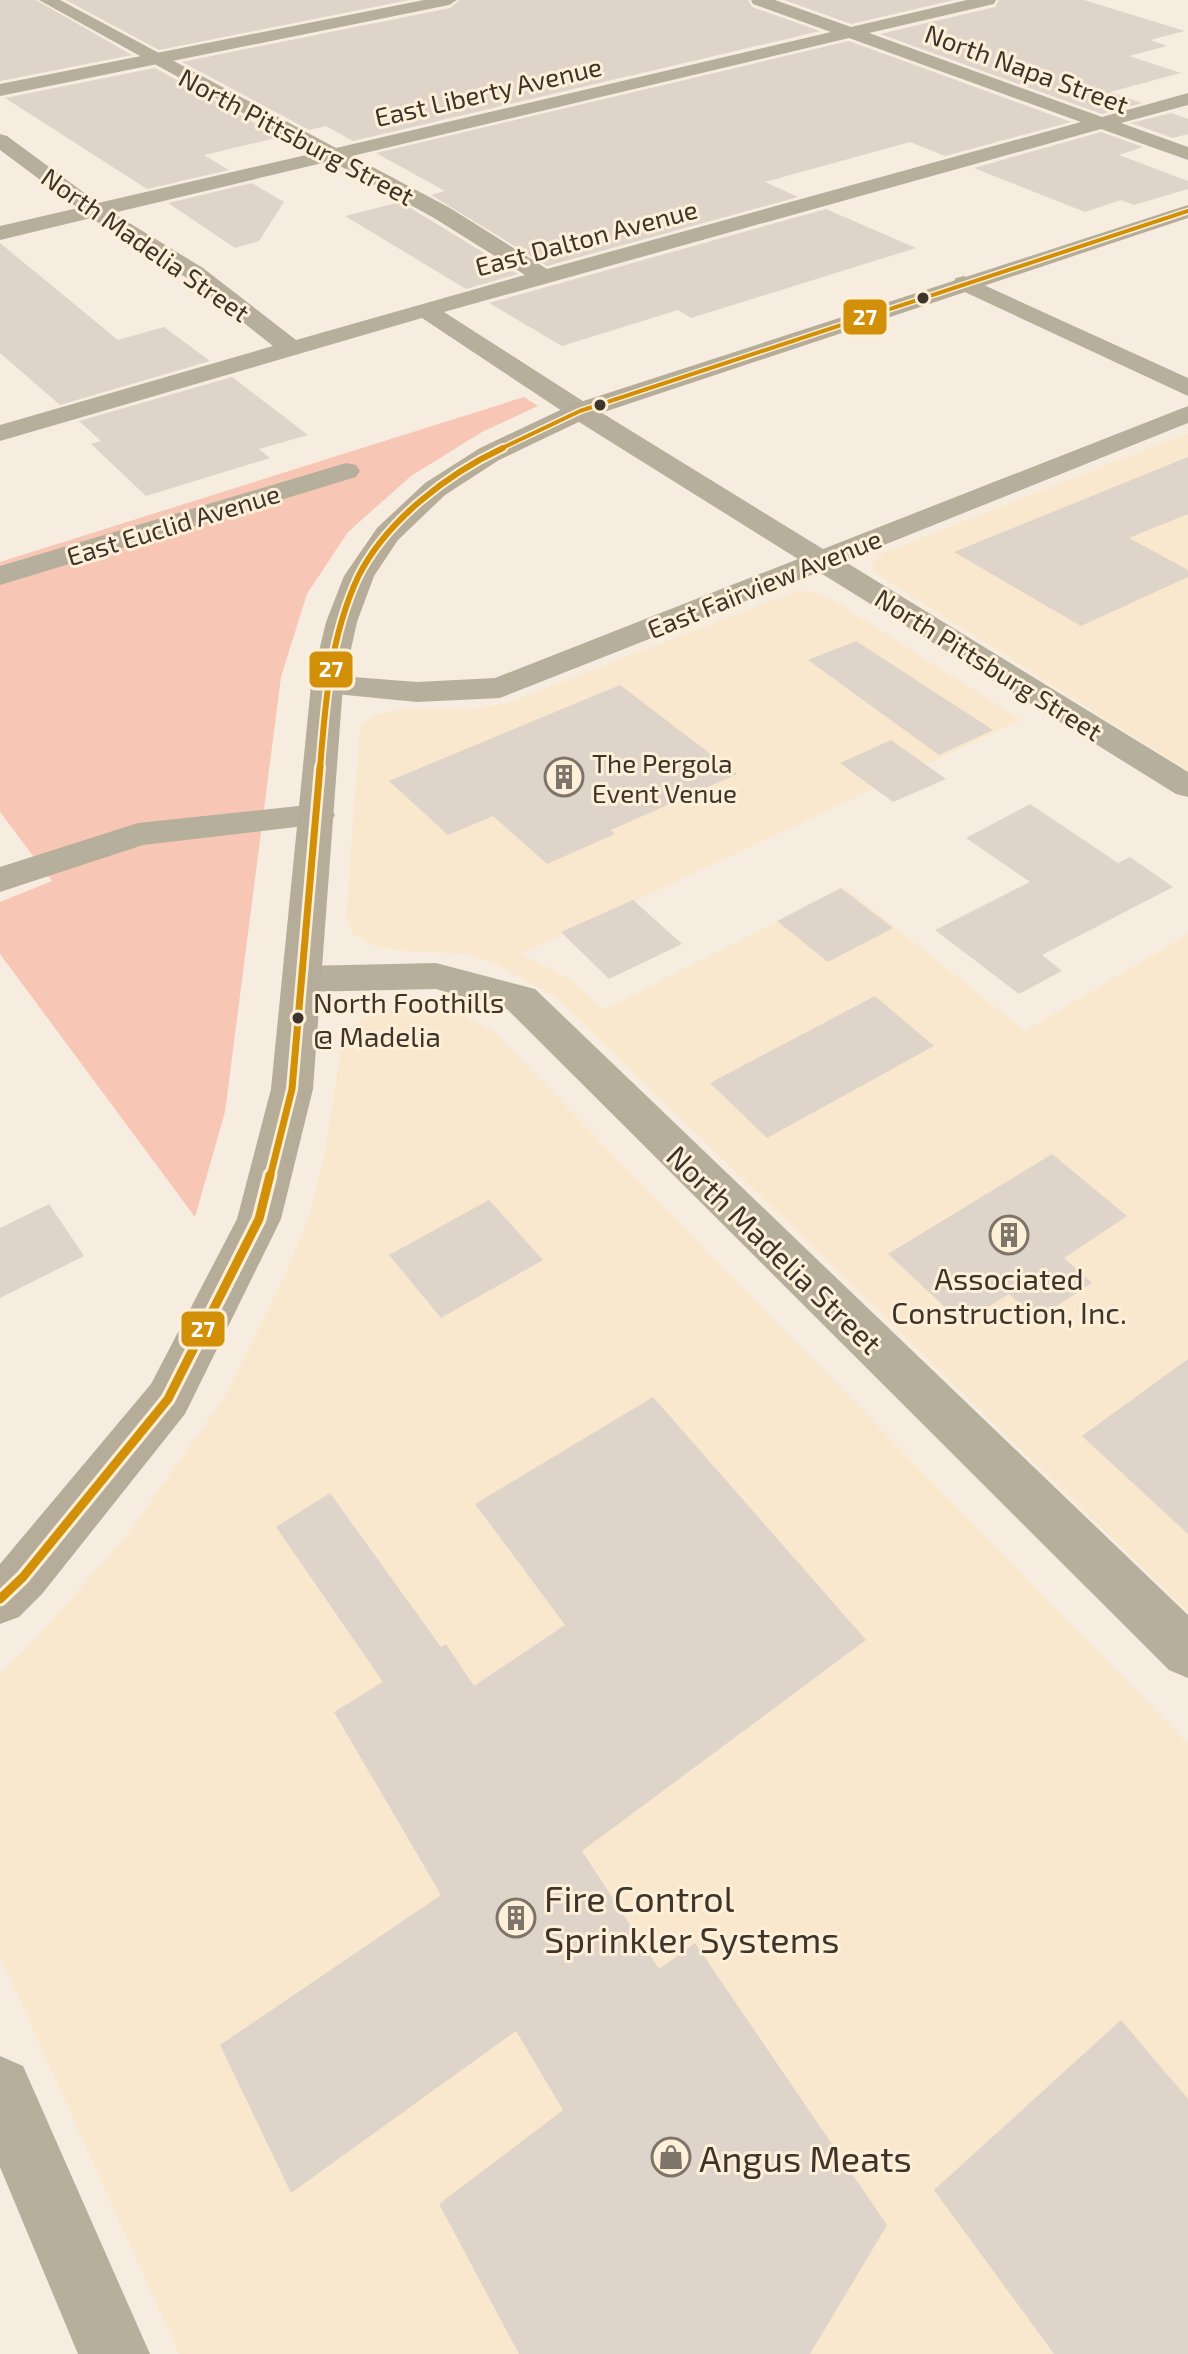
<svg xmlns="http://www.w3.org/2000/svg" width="1188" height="2354" viewBox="0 0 1188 2354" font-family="'Exo 2',sans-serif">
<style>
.built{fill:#f9e8ce}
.green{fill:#f8c6b5}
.building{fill:#ded4ca}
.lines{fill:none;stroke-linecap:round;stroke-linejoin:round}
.minor{fill:#b5af9c;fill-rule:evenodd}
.tertiary{fill:#b5af9c;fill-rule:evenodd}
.secondary{fill:#b5ad9a;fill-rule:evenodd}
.bus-1-far3-casing{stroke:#feefd8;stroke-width:7}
.bus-1-far2-casing{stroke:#feefd8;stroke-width:10}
.bus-1-far1-casing{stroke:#feefd8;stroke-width:12}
.bus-1-casing{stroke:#feefd8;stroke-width:15}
.bus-1-far3{stroke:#d28f08;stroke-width:4}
.bus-1-far2{stroke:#d28f08;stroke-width:6}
.bus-1-far1{stroke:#d28f08;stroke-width:7}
.bus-1{stroke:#d28f08;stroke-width:9}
.bus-dot{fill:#3d352a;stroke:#feefd8;stroke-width:3}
.labels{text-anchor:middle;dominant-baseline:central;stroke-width:6;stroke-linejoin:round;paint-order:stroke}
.far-street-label{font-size:26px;fill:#3d352a;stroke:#feefd8}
.far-poi-label{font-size:26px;fill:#3d352a;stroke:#feefd8;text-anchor:start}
.bus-label{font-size:28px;fill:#3d352a;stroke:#feefd8;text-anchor:start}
.street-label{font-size:30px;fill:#3d352a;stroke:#feefd8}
.poi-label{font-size:30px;fill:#3d352a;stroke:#feefd8}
.near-poi-label{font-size:36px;fill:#3d352a;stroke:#feefd8;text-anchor:start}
.line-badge{stroke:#feefd8;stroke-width:3}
.badge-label{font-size:22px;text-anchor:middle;font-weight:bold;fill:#fff}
</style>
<rect width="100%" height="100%" fill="#f6ede0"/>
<!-- built -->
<g class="built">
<path d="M 1188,433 L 1188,771 L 873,572 L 871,565 L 883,553 Z"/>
<path d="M 796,591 L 810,591 L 833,600 L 1021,720 L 521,954 L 572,980 L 603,1010 L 845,887 L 1025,1031 L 1188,934 L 1188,1612 L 556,997 L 494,963 L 466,954 L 406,951 L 374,946 L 353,934 L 346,918 L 360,725 L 373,716 L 403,709 L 469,709 L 508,703 Z"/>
<path d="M 406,1006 L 457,1011 L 493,1031 L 1188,1744 L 1188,2354 L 179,2354 L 0,1956 L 0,1674 L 32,1643 L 127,1535 L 225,1396 L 284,1277 L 310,1214 L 323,1162 L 343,1037 L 362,1019 Z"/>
</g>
<!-- green -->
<path class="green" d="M 524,397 L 538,406 L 482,432 L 411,476 L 348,532 L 307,594 L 281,677 L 225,1112 L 195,1217 L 0,954 L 0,902 L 52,881 L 0,812 L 0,562 Z"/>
<!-- building -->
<g class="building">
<path d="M 0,0 L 36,0 L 132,55 L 0,81 Z"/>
<path d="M 66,0 L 409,0 L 159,50 Z"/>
<path d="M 460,0 L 748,0 L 752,7 L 820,31 L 353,141 L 326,126 L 309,130 L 182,62 L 450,8 Z"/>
<path d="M 784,0 L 954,0 L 851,24 Z"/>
<path d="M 999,0 L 1084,0 L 1185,31 L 1150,40 L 1167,46 L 1129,56 L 1181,73 L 1110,92 L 1142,103 L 1102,114 L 880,34 L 995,7 Z"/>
<path d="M 849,41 L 1071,122 L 945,156 L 910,142 L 765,182 L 798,197 L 547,266 L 431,195 L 445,191 L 376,153 Z"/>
<path d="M 155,68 L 280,137 L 204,155 L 229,170 L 147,189 L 5,98 Z"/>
<path d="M 1171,113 L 1188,119 L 1188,134 L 1173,138 L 1131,123 Z"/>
<path d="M 1101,132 L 1143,147 L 1119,155 L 1188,181 L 1188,189 L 1134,205 L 1121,200 L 1085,212 L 974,168 Z"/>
<path d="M 252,183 L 284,202 L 259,241 L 235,248 L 168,203 Z"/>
<path d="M 400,202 L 432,221 L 518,274 L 466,289 L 345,216 Z"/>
<path d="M 826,209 L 916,248 L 691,318 L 678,310 L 562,346 L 489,303 Z"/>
<path d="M 0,243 L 118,340 L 164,327 L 210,361 L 60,405 L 0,353 Z"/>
<path d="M 232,377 L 308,435 L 259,449 L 270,458 L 146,496 L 91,444 L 101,441 L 79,421 Z"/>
<path d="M 1188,457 L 1188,514 L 1129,538 L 1188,570 L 1188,577 L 1081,626 L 954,552 Z"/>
<path d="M 856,641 L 993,730 L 939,755 L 808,660 Z"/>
<path d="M 620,685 L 737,774 L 611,830 L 615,834 L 547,864 L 493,816 L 448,835 L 389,781 Z"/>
<path d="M 891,740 L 946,779 L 893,802 L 840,763 Z"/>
<path d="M 1030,804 L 1118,863 L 1130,857 L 1173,887 L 1042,955 L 1062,971 L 1019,994 L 935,930 L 1030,882 L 966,838 Z"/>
<path d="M 841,888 L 893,928 L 828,962 L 777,921 Z"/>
<path d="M 633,900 L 682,944 L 609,979 L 561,932 Z"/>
<path d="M 875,996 L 934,1046 L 767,1138 L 710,1083 Z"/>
<path d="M 1052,1154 L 1127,1216 L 1064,1258 L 1092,1283 L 1037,1319 L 1009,1294 L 962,1323 L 888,1254 Z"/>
<path d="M 489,1200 L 543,1260 L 441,1318 L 389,1255 Z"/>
<path d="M 49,1204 L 84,1256 L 0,1298 L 0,1228 Z"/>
<path d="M 1188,1359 L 1188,1534 L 1082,1436 Z"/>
<path d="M 653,1397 L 866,1640 L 582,1851 L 659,1969 L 695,1943 L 887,2225 L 810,2354 L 519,2354 L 439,2204 L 563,2110 L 516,2031 L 291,2193 L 220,2045 L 441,1895 L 334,1712 L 383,1682 L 276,1527 L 330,1493 L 441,1647 L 446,1644 L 474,1686 L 565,1625 L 475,1504 Z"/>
<path d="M 1121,2020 L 1188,2099 L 1188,2354 L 1054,2354 L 934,2190 Z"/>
</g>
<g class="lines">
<!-- minor -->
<g class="minor">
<path d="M 39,0 L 60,0 L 336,148 L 831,32 L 753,4 L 751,0 L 775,0 L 851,27 L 967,0 L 996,0 L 994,4 L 869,33 L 1102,117 L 1188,93 L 1188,105 L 1121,123 L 1188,147 L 1188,160 L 1101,129 L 444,312 L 589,405 L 823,549 L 1188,406 L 1188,423 L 844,561 L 1188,772 L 1188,797 L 1176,794 L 819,572 L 500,698 L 417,702 L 315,692 L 311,685 L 315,678 L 327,675 L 417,682 L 495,678 L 798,559 L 571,417 L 422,318 L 0,441 L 0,425 L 273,346 L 187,278 L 91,218 L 0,240 L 0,226 L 78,208 L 0,150 L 0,134 L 7,136 L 98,203 L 315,153 ZM 849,38 L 1081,122 L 547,269 L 450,208 L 352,156 ZM 331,161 L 434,218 L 525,275 L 296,340 L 203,268 L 113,213 Z"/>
<path d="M 964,276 L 1188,378 L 1188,396 L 956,288 L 952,283 L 956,278 Z"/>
<path d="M 346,463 L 356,465 L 360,471 L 356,477 L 0,585 L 0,566 Z"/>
<path d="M 317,804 L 330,807 L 335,815 L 330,823 L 143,845 L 0,892 L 0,867 L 138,823 Z"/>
<path d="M 436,963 L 535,989 L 1188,1615 L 1188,1678 L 1169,1670 L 507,1009 L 436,989 L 303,992 L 289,988 L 283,979 L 289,970 L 303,966 Z"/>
<path d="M 0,2056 L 23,2066 L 150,2354 L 78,2354 L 0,2167 Z"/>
</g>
<!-- tertiary -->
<path class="tertiary" d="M 424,0 L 457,0 L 449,5 L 0,96 L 0,84 Z"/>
<!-- secondary -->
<path class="secondary" d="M 1188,205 L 1188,218 L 589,417 L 499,460 L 445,495 L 398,540 L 374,576 L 357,622 L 343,685 L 313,1089 L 281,1219 L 185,1414 L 42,1594 L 19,1617 L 0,1624 L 0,1564 L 151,1384 L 237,1219 L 271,1089 L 311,685 L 326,622 L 344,576 L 377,528 L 425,483 L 480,448 L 571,405 Z"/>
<defs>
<path id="bus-1-far3" d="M 498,450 L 580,411 L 1188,211"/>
<path id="bus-1-far2" d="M 320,769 C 325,705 330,637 358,577 C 386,521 447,474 503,448"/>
<path id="bus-1-far1" d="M 270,1177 L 292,1089 L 320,767"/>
<path id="bus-1" d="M 0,1599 L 23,1577 L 168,1399 L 259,1219 L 270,1175"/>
</defs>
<!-- bus-1-far3 casing -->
<use href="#bus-1-far3" class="bus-1-far3-casing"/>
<!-- bus-1-far2 casing -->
<use href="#bus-1-far2" class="bus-1-far2-casing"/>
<!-- bus-1-far1 casing -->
<use href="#bus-1-far1" class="bus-1-far1-casing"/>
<!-- bus-1 casing -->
<use href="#bus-1" class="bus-1-casing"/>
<!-- bus-1-far3 -->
<use href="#bus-1-far3" class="bus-1-far3"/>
<!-- bus-1-far2 -->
<use href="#bus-1-far2" class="bus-1-far2"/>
<!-- bus-1-far1 -->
<use href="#bus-1-far1" class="bus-1-far1"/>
<!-- bus-1 -->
<use href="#bus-1" class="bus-1"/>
</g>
<!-- icons -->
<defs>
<symbol id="building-ring" viewBox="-11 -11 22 22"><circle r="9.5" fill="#feefd8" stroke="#7e756a" stroke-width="1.5"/><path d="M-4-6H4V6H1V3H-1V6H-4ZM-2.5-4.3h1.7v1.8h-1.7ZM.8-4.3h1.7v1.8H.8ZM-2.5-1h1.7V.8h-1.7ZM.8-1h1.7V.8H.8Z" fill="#7e756a"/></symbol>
<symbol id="shop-ring" viewBox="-11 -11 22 22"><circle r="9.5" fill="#feefd8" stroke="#7e756a" stroke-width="1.5"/><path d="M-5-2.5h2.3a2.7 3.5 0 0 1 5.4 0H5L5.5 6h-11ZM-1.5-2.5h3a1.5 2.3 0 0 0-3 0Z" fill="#7e756a"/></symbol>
</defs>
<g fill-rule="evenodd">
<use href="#building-ring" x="542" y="755" width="44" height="44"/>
<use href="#building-ring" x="987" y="1213" width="44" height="44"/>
<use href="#building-ring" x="494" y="1896" width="44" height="44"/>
<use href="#shop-ring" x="649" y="2135" width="44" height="44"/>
</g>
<!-- markers -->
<g class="bus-dot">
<circle cx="923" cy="298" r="7"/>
<circle cx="600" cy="405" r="7"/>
<circle cx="298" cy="1018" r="7"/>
</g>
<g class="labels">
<!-- far-street labels -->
<g class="far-street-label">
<text transform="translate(1027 68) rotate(20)">North Napa Street</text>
<text transform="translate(488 91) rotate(-13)">East Liberty Avenue</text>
<text transform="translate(297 136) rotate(28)">North Pittsburg Street</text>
<text transform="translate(586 237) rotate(-15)">East Dalton Avenue</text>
<text transform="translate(146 244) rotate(35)">North Madelia Street</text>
<text transform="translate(173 524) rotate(-17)">East Euclid Avenue</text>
<text transform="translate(764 583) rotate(-22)">East Fairview Avenue</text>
<text transform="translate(989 664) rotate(32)">North Pittsburg Street</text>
</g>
<!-- far-poi labels -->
<g class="far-poi-label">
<text x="592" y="762">The Pergola<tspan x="592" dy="30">Event Venue</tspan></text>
</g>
<!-- bus labels -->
<g class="bus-label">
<text x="313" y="1002">North Foothills<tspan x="313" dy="34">@ Madelia</tspan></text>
</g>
<!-- street labels -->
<g class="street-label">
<text transform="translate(775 1249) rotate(44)">North Madelia Street</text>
</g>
<!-- poi labels -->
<g class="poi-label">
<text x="1009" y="1278">Associated<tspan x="1009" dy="34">Construction, Inc.</tspan></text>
</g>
<!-- near-poi labels -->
<g class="near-poi-label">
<text x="544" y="1897">Fire Control<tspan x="544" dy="41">Sprinkler Systems</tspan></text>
<text x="699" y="2157">Angus Meats</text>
</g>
</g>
<g class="line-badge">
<rect x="842" y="298" width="46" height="38" rx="8" fill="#d28f08"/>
<rect x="308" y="650" width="46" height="39" rx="8" fill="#d28f08"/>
<rect x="180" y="1310" width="46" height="38" rx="8" fill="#d28f08"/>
</g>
<g class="badge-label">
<text x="865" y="325">27</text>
<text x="331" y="677">27</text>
<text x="203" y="1337">27</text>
</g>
</svg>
